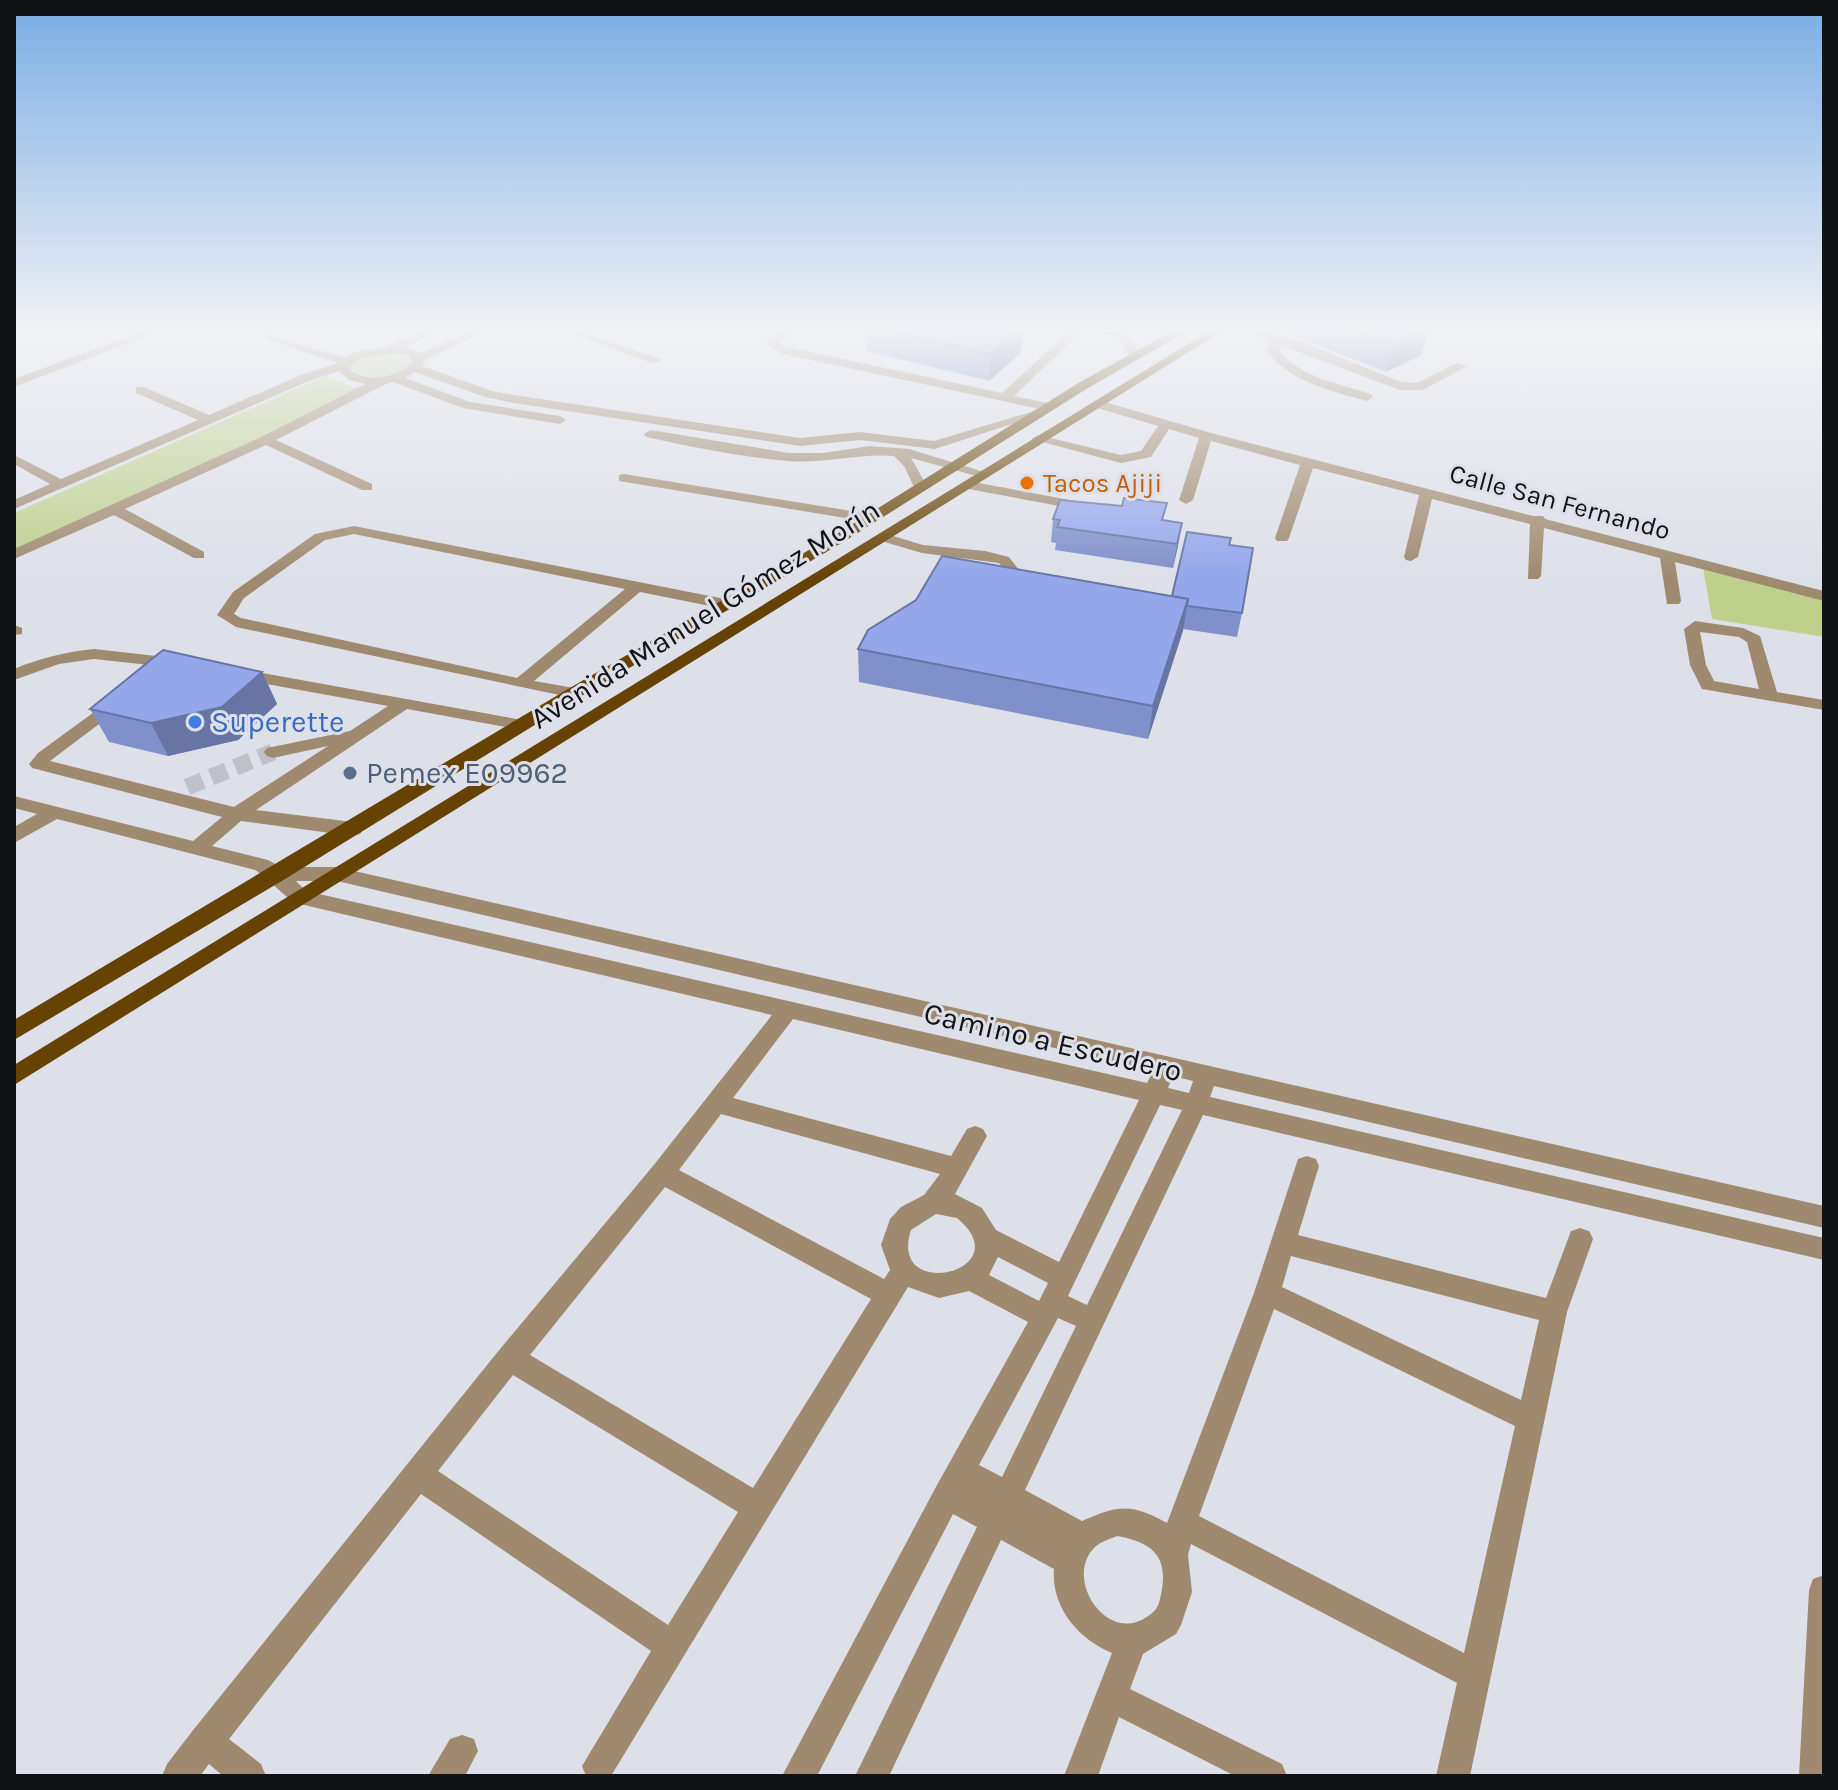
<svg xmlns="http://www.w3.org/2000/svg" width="1838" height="1790" viewBox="0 0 1838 1790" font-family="Karla,sans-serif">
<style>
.green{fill:#bfd08d}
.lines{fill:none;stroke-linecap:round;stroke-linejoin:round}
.minor-tunnel{stroke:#bfc1c9;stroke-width:17;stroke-dasharray:17 9;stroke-linecap:butt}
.minor{fill:#9f8a6f;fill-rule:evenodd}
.major{fill:#664203;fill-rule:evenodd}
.wall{fill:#7f90ca}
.shaded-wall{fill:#6875a4}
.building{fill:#94a7eb;stroke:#6875a4;stroke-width:2}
.food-dot{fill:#e8710a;stroke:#dee0e9;stroke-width:3}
.shop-dot{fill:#3f7fe0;stroke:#dee0e9;stroke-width:3}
.service-dot{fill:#5c6f8a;stroke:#dee0e9;stroke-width:3}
.labels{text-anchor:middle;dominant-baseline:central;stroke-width:6;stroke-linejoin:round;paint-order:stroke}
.far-food-label{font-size:26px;fill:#c56008;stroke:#dee0e9;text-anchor:start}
.far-street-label{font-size:26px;fill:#111215;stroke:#dee0e9}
.street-label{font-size:30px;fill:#111215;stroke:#dee0e9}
.shop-label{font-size:30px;fill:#366cbe;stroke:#dee0e9;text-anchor:start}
.service-label{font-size:30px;fill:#4e5e75;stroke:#dee0e9;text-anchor:start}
</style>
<rect width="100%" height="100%" fill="#dee0e9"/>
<!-- green -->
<g class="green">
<path d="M 389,352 L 407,356 L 410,363 C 397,377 366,383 352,369 C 358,354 375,355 389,352 Z"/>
<path d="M 325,376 L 362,391 L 14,550 L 14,513 Z"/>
<path d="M 1703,568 L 1824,599 L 1824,637 L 1712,619 Z"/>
</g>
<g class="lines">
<!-- minor-tunnel -->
<path class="minor-tunnel" d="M 187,787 L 273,752"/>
<!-- minor -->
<g class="minor">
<path d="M 152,328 L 168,328 L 14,387 L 14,379 Z"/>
<path d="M 430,328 L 445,328 L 406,347 L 421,353 L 478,328 L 492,328 L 425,360 L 422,366 L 492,391 L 514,395 L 800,438 L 860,432 L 934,441 L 1034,411 L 1040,415 L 935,449 L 860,440 L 800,446 L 514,403 L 485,397 L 415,372 L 405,378 L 470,402 L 560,416 L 566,420 L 560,424 L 463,408 L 393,382 L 386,384 L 276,440 L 372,484 L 372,490 L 362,490 L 266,445 L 125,509 L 204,552 L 204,558 L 194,558 L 114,515 L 14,559 L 14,549 L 261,437 L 365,384 L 349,380 L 339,371 L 309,381 L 14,509 L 14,500 L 50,484 L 14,464 L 14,455 L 61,479 L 198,420 L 136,393 L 136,387 L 144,387 L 209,415 L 301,375 L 338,363 L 263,338 L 263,334 L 347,358 L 354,352 L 390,346 ZM 393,353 L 409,355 L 412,363 C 395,377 371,383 351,371 L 351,366 L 362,358 Z"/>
<path d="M 556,328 L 572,328 L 662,360 L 652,363 Z"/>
<path d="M 790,328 L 805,328 L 780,340 L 779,343 L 787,347 L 1002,393 L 1073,328 L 1085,328 L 1014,396 L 1053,404 L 1053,410 L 1049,411 L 783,354 L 766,344 L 772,336 Z"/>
<path d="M 1085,328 L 1103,328 L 1127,334 L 1141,356 L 1131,359 L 1119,338 Z"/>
<path d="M 1159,328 L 1174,328 L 1184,333 L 1178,336 Z"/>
<path d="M 1242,328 C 1278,328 1363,368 1402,382 L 1417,383 L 1457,363 L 1467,366 L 1423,390 L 1400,390 L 1280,345 L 1279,351 C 1302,378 1340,384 1371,394 L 1373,397 L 1367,401 C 1331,391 1290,382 1267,351 L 1270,341 Z"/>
<path d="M 1098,400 L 1211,433 L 1533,516 L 1543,516 L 1545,519 L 1824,591 L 1824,601 L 1675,562 L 1681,601 L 1679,604 L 1667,604 L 1660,558 L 1544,528 L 1541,576 L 1538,579 L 1528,579 L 1530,524 L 1432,499 L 1418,557 L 1411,561 L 1406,560 L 1404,557 L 1419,495 L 1313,468 L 1289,538 L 1287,541 L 1277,541 L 1275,538 L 1300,465 L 1211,441 L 1193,500 L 1186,504 L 1179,500 L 1199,438 L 1169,429 L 1151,457 L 1121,463 L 1031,439 L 1038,435 L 1121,455 L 1141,451 L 1158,426 L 1094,407 L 1094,401 Z"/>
<path d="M 651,430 L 789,453 L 823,453 L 870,446 L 909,449 L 991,474 L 984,478 L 911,458 L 927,486 L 920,490 L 915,489 L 904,466 L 894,456 C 859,453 824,464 788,461 C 742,457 692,447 646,437 L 644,434 Z"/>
<path d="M 624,474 L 870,514 L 877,518 L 870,522 L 619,481 L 619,475 Z"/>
<path d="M 968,481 L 1086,503 L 1093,507 L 1086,511 L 963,488 L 961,485 Z"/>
<path d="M 354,526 L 725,599 L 733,604 L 725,609 L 640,592 L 534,681 L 580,689 L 582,693 L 574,698 L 236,627 L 217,615 L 233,592 L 315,534 ZM 354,534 L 625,589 L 517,678 L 241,618 L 234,614 L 244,598 L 325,540 Z"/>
<path d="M 883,533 L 923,545 L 985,551 L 1009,557 L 1033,588 L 1025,593 L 1020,591 L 999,563 L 922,553 L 878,540 L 878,534 Z"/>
<path d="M 1695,621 L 1743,628 L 1760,636 L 1777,692 L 1824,700 L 1824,710 L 1702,689 L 1690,665 L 1684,629 ZM 1700,632 L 1739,637 L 1747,642 L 1759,689 L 1714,681 L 1706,665 Z"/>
<path d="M 14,625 L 22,628 L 22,634 L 14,635 Z"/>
<path d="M 94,649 L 183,659 L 185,663 L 177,668 L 94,659 L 59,664 L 14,680 L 14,669 C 40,658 66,652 94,649 Z"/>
<path d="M 240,669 L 522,720 L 531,725 L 522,730 L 407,709 L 256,810 L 353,822 L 363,829 L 360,834 L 353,836 L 241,821 L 212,846 L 268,860 L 281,867 L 337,867 L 1824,1206 L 1824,1228 L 1214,1086 L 1210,1097 L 1824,1238 L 1824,1260 L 1203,1115 L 1025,1490 L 1082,1521 C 1118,1505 1131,1503 1167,1523 L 1254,1293 L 1298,1159 L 1307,1156 L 1316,1159 L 1319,1166 L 1298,1235 L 1546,1298 L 1571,1231 L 1580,1228 L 1589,1231 L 1593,1239 L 1567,1312 L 1470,1776 L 1436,1776 L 1457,1683 L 1191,1544 L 1188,1555 L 1192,1592 L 1181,1625 L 1176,1634 L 1143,1654 L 1130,1689 L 1282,1764 L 1287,1776 L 1235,1776 L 1119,1717 L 1098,1776 L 1064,1776 L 1112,1653 C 1078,1639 1051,1607 1054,1569 L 1001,1540 L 889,1776 L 855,1776 L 977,1527 L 953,1514 L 817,1776 L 782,1776 L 937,1485 L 1028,1322 L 969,1291 L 939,1298 L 908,1287 L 611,1776 L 586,1776 L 582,1766 L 651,1651 L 421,1494 L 229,1739 L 261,1764 L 266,1776 L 223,1776 L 209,1764 L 200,1776 L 162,1776 L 167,1764 L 194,1729 L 500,1349 L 653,1166 L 772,1015 L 300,904 C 285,900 271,879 255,870 L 57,819 L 14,843 L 14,827 L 37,814 L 14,808 L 14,796 L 193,841 L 222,817 L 32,768 L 29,764 L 38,753 L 112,699 L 118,698 L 127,703 L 50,761 L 234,807 L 328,746 L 273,758 L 267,756 L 264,752 L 267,748 L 350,731 L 388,706 L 234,678 L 232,674 ZM 296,881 L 337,881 L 1153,1071 L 1147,1083 L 306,891 ZM 793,1019 L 1139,1100 L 1059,1262 L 996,1230 L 982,1208 L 955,1194 L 987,1136 L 983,1129 L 975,1126 L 967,1129 L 951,1156 L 733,1098 ZM 1173,1076 L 1193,1081 L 1189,1093 L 1168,1088 ZM 1160,1105 L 1182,1110 L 1087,1305 L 1068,1296 ZM 721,1114 L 940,1174 L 924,1195 L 901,1207 L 890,1219 L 881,1245 L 890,1270 L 884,1279 L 679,1170 ZM 665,1187 L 871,1299 L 753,1488 L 530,1355 ZM 936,1214 L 957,1218 C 1022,1272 887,1303 911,1230 ZM 1291,1256 L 1539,1320 L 1521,1400 L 1282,1287 ZM 998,1257 L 1048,1283 L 1039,1301 L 989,1275 ZM 1274,1309 L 1515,1426 L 1464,1653 L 1199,1516 ZM 1058,1318 L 1076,1326 L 1002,1477 L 979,1465 ZM 513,1375 L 738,1512 L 668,1625 L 438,1471 ZM 1117,1536 C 1155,1543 1170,1558 1160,1599 C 1158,1609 1153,1613 1145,1618 C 1106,1643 1063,1578 1095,1547 C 1100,1542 1110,1539 1117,1536 Z"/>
<path d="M 1824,1575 L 1824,1776 L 1799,1776 L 1809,1590 L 1813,1579 Z"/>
<path d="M 462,1735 L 474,1739 L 478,1751 L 465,1776 L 428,1776 L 450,1739 Z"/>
</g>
<!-- major -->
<g class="major">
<path d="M 1179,328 L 1193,328 L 1088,388 L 845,541 L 580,697 L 285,879 L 14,1040 L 14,1020 L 568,689 L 835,535 L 1080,382 Z"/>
<path d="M 1214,328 L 1227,328 L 14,1085 L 14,1065 Z"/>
</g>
</g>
<!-- wall -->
<g class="wall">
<path d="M 856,328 L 1023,328 L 1021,352 L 989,381 L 867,351 L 866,330 Z"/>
<path d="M 1283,328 L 1429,328 L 1421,355 L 1386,372 L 1282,331 Z"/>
<path d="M 1053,519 L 1164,520 L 1178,546 L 1173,568 L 1055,550 L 1056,543 L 1051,542 Z"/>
<path d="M 1229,545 L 1242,613 L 1237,637 L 1183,629 L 1148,739 L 859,682 L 858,649 L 1172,596 Z"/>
<path d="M 262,672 L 277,704 L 238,740 L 168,756 L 109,742 L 90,709 Z"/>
</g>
<!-- shaded-wall -->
<g class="shaded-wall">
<path d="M 1005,328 L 1023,328 L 1021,352 L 989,381 L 990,354 Z"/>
<path d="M 1429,328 L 1421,355 L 1386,372 L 1394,344 Z"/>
<path d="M 1182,523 L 1178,546 L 1173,568 L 1177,544 Z"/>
<path d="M 1188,599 L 1183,631 L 1148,739 L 1153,706 Z"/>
<path d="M 262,672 L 277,704 L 238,740 L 168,756 L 151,723 Z"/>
</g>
<!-- building -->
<g class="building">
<path d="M 880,328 L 1020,328 L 990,354 Z"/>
<path d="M 1350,328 L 1428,328 L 1394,344 Z"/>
<path d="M 1124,498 L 1167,503 L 1162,520 L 1182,523 L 1177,544 L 1057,527 L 1060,520 L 1053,519 L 1060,500 L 1122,506 Z"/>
<path d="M 1187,532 L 1231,538 L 1229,545 L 1253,548 L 1242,613 L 1187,606 L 1188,599 L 1172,596 Z"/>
<path d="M 942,556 L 1188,599 L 1153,706 L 858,649 L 868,630 L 916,600 Z"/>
<path d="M 163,650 L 262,672 L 222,707 L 151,723 L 90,709 Z"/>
</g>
<!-- sky -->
<linearGradient id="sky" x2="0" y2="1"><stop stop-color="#79ade4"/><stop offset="0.57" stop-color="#f0f1f5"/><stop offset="1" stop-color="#f0f1f5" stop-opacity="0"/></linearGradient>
<rect width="1838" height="578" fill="url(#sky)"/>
<!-- markers -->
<circle class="food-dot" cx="1027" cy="483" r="8"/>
<circle class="shop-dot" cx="195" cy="722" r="8"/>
<circle class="service-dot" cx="350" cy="773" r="8"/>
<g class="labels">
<!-- far-food labels -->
<g class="far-food-label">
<text x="1043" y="483">Tacos Ajiji</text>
</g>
<!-- far-street labels -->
<g class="far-street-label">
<text transform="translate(1560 502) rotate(15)">Calle San Fernando</text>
</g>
<!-- street labels -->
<g class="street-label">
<text transform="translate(705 614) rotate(-32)">Avenida Manuel Gómez Morín</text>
<text transform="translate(1053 1042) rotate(13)">Camino a Escudero</text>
</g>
<!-- shop labels -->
<g class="shop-label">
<text x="211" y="722">Superette</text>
</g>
<!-- service labels -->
<g class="service-label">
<text x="366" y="773">Pemex E09962</text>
</g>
</g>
<!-- border -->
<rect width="1838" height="1790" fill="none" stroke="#111215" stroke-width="32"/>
</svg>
